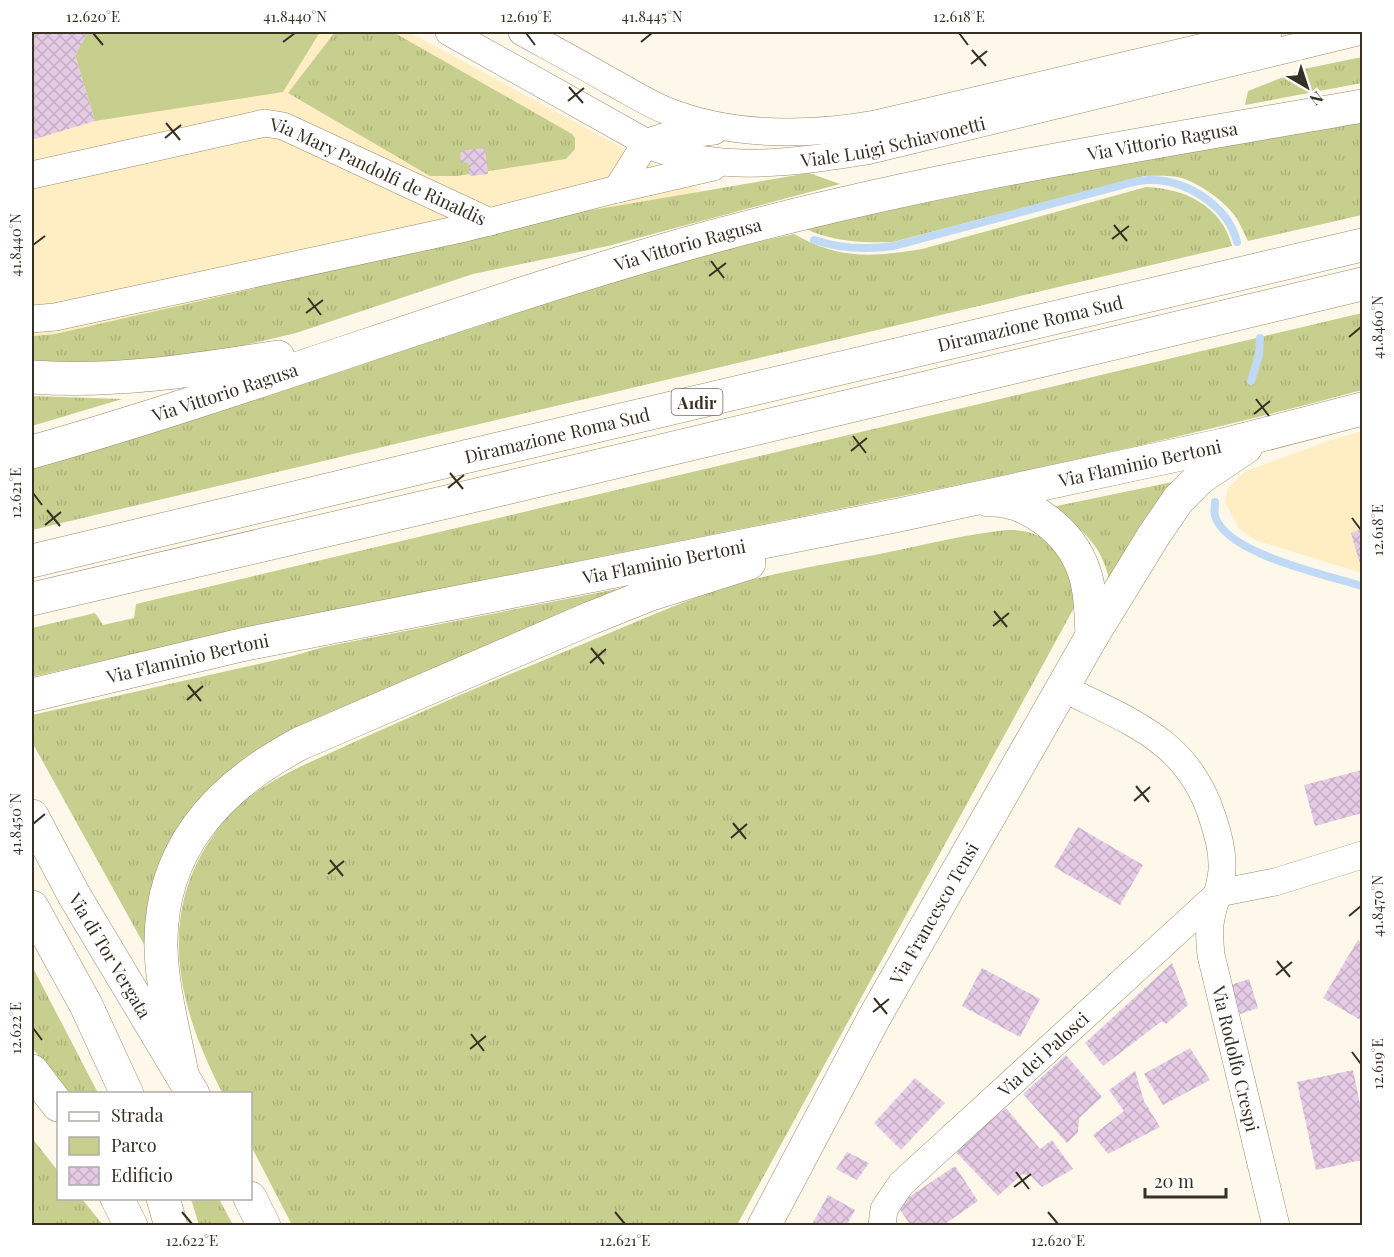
<svg xmlns="http://www.w3.org/2000/svg" width="1394" height="1257" viewBox="0 0 1394 1257" font-family="'Playfair Display',serif">
<style>
.built{fill:#ffedc4}
.grass{fill:url(#grass-tufts)}
.park{fill:#c7cf8e}
.lines{fill:none;stroke-linecap:round;stroke-linejoin:round}
.stream{stroke:#c0daf6;stroke-width:8}
.building{fill:url(#building-cross-hatch)}
.minor-casing{stroke:#9a8c6e;stroke-width:28}
.major-casing{stroke:#9a8c6e;stroke-width:34}
.highway-casing{stroke:#9a8c6e;stroke-width:34}
.minor{stroke:#fff;stroke-width:27}
.major{stroke:#fff;stroke-width:33}
.highway{stroke:#fff;stroke-width:33}
.ticks{fill:none;stroke:#373124;stroke-width:2}
.labels{text-anchor:middle;dominant-baseline:central;stroke-width:4.5;stroke-linejoin:round;paint-order:stroke}
.shield{fill:#fff;stroke:#736f66;stroke-width:1.5}
.shield-label{font-size:16px;font-weight:bold;fill:#373124}
.street-label{font-size:18px;fill:#373124;stroke:#fff}
.neatline{fill:none;stroke:#373124;stroke-width:2}
.ticks-label{font-size:15px;text-anchor:middle;fill:#373124}
</style>
<defs>
<pattern id="grass-tufts" width="24" height="20" patternUnits="userSpaceOnUse" patternTransform="scale(1.5)"><rect width="24" height="20" fill="#c7cf8e"/><path d="M3 7l-1-3M5 7V3M7 7l1-3M15 17l-1-3M17 17v-4M19 17l1-3" fill="none" stroke="#acb27a"/></pattern>
<pattern id="building-cross-hatch" width="8" height="8" patternUnits="userSpaceOnUse" patternTransform="scale(1.5)"><rect width="8" height="8" fill="#e5cbe6"/><path d="M0 0l8 8M0 8l8-8" fill="none" stroke="#c5afc5"/></pattern>
</defs>
<rect width="100%" height="100%" fill="#fdf8ea"/>
<!-- built -->
<g class="built">
<path d="M 32,32 L 409,32 L 702,191 L 55,334 L 32,336 Z"/>
<path d="M 1362,431 L 1362,573 L 1255,540 L 1239,528 L 1225,502 L 1228,488 L 1246,471 L 1325,442 Z"/>
</g>
<!-- grass -->
<g class="grass">
<path d="M 335,32 L 393,32 L 572,134 L 575,138 L 575,149 L 566,159 L 457,176 L 430,176 L 288,93 Z"/>
<path d="M 1362,57 L 1362,83 L 1245,105 L 1248,91 L 1304,69 Z"/>
<path d="M 1362,122 L 1362,215 L 1248,241 C 1244,233 1240,223 1235,216 C 1223,200 1200,184 1182,178 C 1170,175 1156,176 1144,176 L 893,242 C 861,243 833,242 804,228 L 1076,172 Z"/>
<path d="M 809,173 L 840,184 L 608,246 L 473,274 L 296,333 L 216,352 L 32,369 L 32,336 L 55,334 L 388,258 L 569,214 Z"/>
<path d="M 1146,187 C 1184,188 1222,206 1232,246 L 32,530 L 32,468 C 184,425 335,373 485,324 C 587,290 689,256 794,234 C 840,260 872,257 922,249 Z"/>
<path d="M 1362,313 L 1362,390 C 1142,450 918,493 694,538 C 473,582 251,626 32,677 L 32,628 L 95,613 L 103,625 L 134,618 L 136,604 Z"/>
<path d="M 32,396 L 122,399 L 32,426 Z"/>
<path d="M 1187,479 L 1111,589 C 1104,546 1084,528 1047,508 Z"/>
<path d="M 1007,530 C 1036,529 1047,541 1069,557 L 1075,606 L 737,1225 L 292,1225 L 251,1146 L 250,1094 L 223,1094 C 178,1008 154,915 217,830 C 245,792 285,773 328,754 C 354,742 380,730 406,719 C 468,691 532,665 595,639 C 639,621 682,601 728,587 C 780,570 836,563 889,552 C 928,544 968,534 1007,530 Z"/>
<path d="M 627,587 L 293,737 L 166,848 L 156,877 L 147,950 L 32,742 L 32,715 L 289,657 L 324,647 Z"/>
<path d="M 32,966 L 98,1093 L 70,1093 L 32,1048 Z"/>
<path d="M 32,1138 L 58,1171 L 58,1198 L 82,1199 L 103,1225 L 32,1225 Z"/>
<path d="M 191,1199 L 219,1199 L 233,1225 L 199,1225 Z"/>
</g>
<!-- park -->
<path class="park" d="M 88,32 L 320,32 L 283,92 L 95,121 L 75,55 Z"/>
<g class="lines">
<!-- stream -->
<g class="stream">
<path d="M 814,240 C 841,249 866,250 894,246 L 1115,187 C 1125,184 1136,181 1147,180 C 1184,178 1228,205 1237,242"/>
<path d="M 1251,381 L 1259,355 L 1260,338"/>
<path d="M 1215,502 C 1215,507 1214,511 1215,516 C 1226,554 1327,575 1362,586"/>
</g>
</g>
<!-- building -->
<g class="building">
<path d="M 32,32 L 88,32 L 75,55 L 95,121 L 32,140 Z"/>
<path d="M 485,148 L 488,174 L 470,176 L 468,162 L 461,163 L 460,151 Z"/>
<path d="M 1362,529 L 1362,571 L 1351,533 Z"/>
<path d="M 1362,770 L 1362,813 L 1315,826 L 1304,785 Z"/>
<path d="M 1078,827 L 1143,865 L 1120,905 L 1054,867 Z"/>
<path d="M 1358,940 L 1362,943 L 1362,1021 L 1323,998 Z"/>
<path d="M 1172,963 L 1188,1005 L 1166,1024 L 1162,1021 L 1103,1066 L 1085,1043 Z"/>
<path d="M 982,968 L 1040,999 L 1020,1037 L 962,1006 Z"/>
<path d="M 1249,979 L 1258,1008 L 1240,1014 L 1231,985 Z"/>
<path d="M 1190,1048 L 1210,1080 L 1163,1105 L 1144,1074 Z"/>
<path d="M 1066,1055 L 1102,1097 L 1079,1118 L 1078,1132 L 1067,1143 L 1023,1094 Z"/>
<path d="M 1353,1070 L 1362,1114 L 1362,1160 L 1316,1170 L 1297,1082 Z"/>
<path d="M 1135,1071 L 1144,1101 L 1160,1127 L 1108,1154 L 1093,1135 L 1124,1111 L 1109,1090 Z"/>
<path d="M 915,1078 L 945,1103 L 901,1150 L 874,1123 Z"/>
<path d="M 1006,1108 L 1040,1149 L 1052,1140 L 1073,1169 L 1042,1187 L 1031,1176 L 1022,1174 L 998,1196 L 954,1150 Z"/>
<path d="M 847,1152 L 869,1163 L 857,1180 L 836,1169 Z"/>
<path d="M 955,1166 L 978,1201 L 942,1226 L 911,1226 L 897,1205 Z"/>
<path d="M 828,1195 L 855,1210 L 846,1226 L 811,1226 Z"/>
</g>
<g class="lines">
<defs>
<g id="minor">
<path id="s1" d="M 449,32 L 656,148 C 725,173 796,162 867,151 L 1358,32"/>
<path d="M 522,32 C 551,48 581,64 610,81 C 629,91 647,103 667,111 C 733,137 806,136 876,124 L 1268,32"/>
<path id="s2" d="M 32,175 L 265,123 L 283,126 L 294,131 L 490,222"/>
<path d="M 617,189 L 646,143 L 663,137 L 714,131"/>
<path d="M 32,319 L 55,317 L 465,228 L 617,189 L 713,167"/>
<path id="s3" d="M 1061,687 C 1127,721 1187,738 1212,816 C 1218,833 1223,851 1222,870 C 1221,887 1214,902 1211,918 C 1208,931 1210,942 1211,955 L 1276,1226"/>
<path d="M 1219,893 L 1275,882 L 1362,855"/>
<path id="s4" d="M 882,1226 L 884,1209 L 901,1184 L 1218,894"/>
</g>
<g id="major">
<path id="s5" d="M 32,816 L 74,895 L 193,1094"/>
<path d="M 32,907 L 86,1005 L 127,1094"/>
<path d="M 163,1198 L 171,1226"/>
<path d="M 250,1198 L 264,1226"/>
<path id="s6" d="M 764,1226 L 874,1018 L 1092,636"/>
</g>
<g id="highway">
<path d="M 32,377 C 114,383 197,370 278,357"/>
<path id="s7" d="M 32,452 C 260,387 482,300 711,237 C 925,178 1145,144 1362,106"/>
<path d="M 988,500 C 1029,498 1071,533 1084,571 C 1091,592 1091,614 1092,636"/>
<path id="s8" d="M 32,561 L 477,454 L 1362,245"/>
<path d="M 32,599 L 502,489 L 1362,284"/>
<path d="M 1092,636 L 1154,535 L 1178,500 L 1200,478 L 1246,447"/>
<path id="s9" d="M 32,695 L 241,645 L 899,515 L 1223,445 L 1362,409"/>
<path d="M 32,1071 L 58,1105"/>
<path d="M 182,1074 C 174,1032 162,989 161,948 C 159,850 217,788 299,744 L 591,618 L 651,594 L 749,563"/>
<path d="M 117,1198 L 131,1226"/>
</g>
</defs>
<!-- minor casing -->
<use href="#minor" class="minor-casing"/>
<!-- major casing -->
<use href="#major" class="major-casing"/>
<!-- highway casing -->
<use href="#highway" class="highway-casing"/>
<!-- minor -->
<use href="#minor" class="minor"/>
<!-- major -->
<use href="#major" class="major"/>
<!-- highway -->
<use href="#highway" class="highway"/>
</g>
<!-- ticks -->
<path class="ticks" d="M 93,33 L 103,45M 526,33 L 535,45M 959,33 L 968,45M 283,42 L 295,33M 641,42 L 652,33M 972,50 L 986,66M 971,64 L 987,51M 569,87 L 583,103M 568,101 L 584,88M 166,123 L 180,140M 165,138 L 181,125M 1114,225 L 1127,241M 1112,239 L 1129,226M 33,245 L 45,236M 711,261 L 724,278M 709,276 L 726,263M 308,298 L 321,315M 306,313 L 323,300M 1349,337 L 1361,327M 1256,399 L 1269,416M 1254,414 L 1270,401M 853,436 L 866,453M 851,451 L 867,438M 450,473 L 463,489M 448,488 L 464,475M 33,493 L 42,505M 47,510 L 60,526M 1352,518 L 1361,530M 45,525 L 61,512M 994,611 L 1007,627M 993,626 L 1009,613M 591,648 L 604,664M 590,663 L 606,649M 188,685 L 201,701M 187,700 L 203,686M 1136,786 L 1149,802M 1134,801 L 1150,787M 733,823 L 746,839M 33,824 L 45,814M 731,838 L 747,824M 330,860 L 343,876M 328,874 L 344,861M 1349,916 L 1361,906M 1277,961 L 1290,977M 1276,975 L 1292,962M 874,998 L 887,1014M 873,1012 L 889,999M 33,1028 L 42,1040M 471,1034 L 484,1051M 470,1049 L 486,1036M 1352,1052 L 1361,1064M 1016,1172 L 1029,1189M 1014,1187 L 1031,1174M 182,1212 L 192,1224M 615,1212 L 625,1224M 1048,1212 L 1058,1224"/>
<g class="labels">
<!-- shield labels -->
<rect class="shield" x="671.5" y="389" width="51" height="26" rx="4.5"/>
<g class="shield-label">
<text x="697" y="402">A1dir</text>
</g>
<!-- street labels -->
<g class="street-label">
<text stroke="none"><textPath href="#s1" startOffset="478">Viale Luigi Schiavonetti</textPath></text>
<text stroke="none"><textPath href="#s7" startOffset="1174">Via Vittorio Ragusa</textPath></text>
<text stroke="none"><textPath href="#s2" startOffset="362">Via Mary Pandolfi de Rinaldis</textPath></text>
<text stroke="none"><textPath href="#s7" startOffset="688">Via Vittorio Ragusa</textPath></text>
<text stroke="none"><textPath href="#s8" startOffset="1026">Diramazione Roma Sud</textPath></text>
<text stroke="none"><textPath href="#s7" startOffset="202">Via Vittorio Ragusa</textPath></text>
<text stroke="none"><textPath href="#s8" startOffset="540">Diramazione Roma Sud</textPath></text>
<text stroke="none"><textPath href="#s9" startOffset="1132">Via Flaminio Bertoni</textPath></text>
<text stroke="none"><textPath href="#s9" startOffset="646">Via Flaminio Bertoni</textPath></text>
<text stroke="none"><textPath href="#s9" startOffset="160">Via Flaminio Bertoni</textPath></text>
<text stroke="none"><textPath href="#s6" startOffset="356">Via Francesco Tensi</textPath></text>
<text stroke="none"><textPath href="#s5" startOffset="160">Via di Tor Vergata</textPath></text>
<text stroke="none"><textPath href="#s4" startOffset="240">Via dei Palosci</textPath></text>
<text stroke="none"><textPath href="#s3" startOffset="454">Via Rodolfo Crespi</textPath></text>
</g>
</g>
<!-- border -->
<rect width="1394" height="1257" fill="none" stroke="#ffffff" stroke-width="66"/>
<!-- legend -->
<rect x="57" y="1092" width="195" height="108" fill="#ffffff" stroke="#afada7" stroke-width="1.5"/>
<rect x="69" y="1112" width="30" height="9" fill="#ffffff" stroke="#afada7" stroke-width="1.5"/>
<text x="111" y="1122" font-size="18" fill="#373124">Strada</text>
<rect x="69" y="1137" width="30" height="18" fill="#c7cf8e" stroke="#afada7" stroke-width="1.5"/>
<text x="111" y="1152" font-size="18" fill="#373124">Parco</text>
<rect x="69" y="1167" width="30" height="18" fill="url(#building-cross-hatch)" stroke="#afada7" stroke-width="1.5"/>
<text x="111" y="1182" font-size="18" fill="#373124">Edificio</text>
<!-- north arrow -->
<g transform="translate(1307 87) rotate(141)" stroke="#ffffff" stroke-width="4.5" paint-order="stroke">
<path d="M0-4.5L10 22L0 15L-10 22Z" fill="#373124"/>
<text y="-9" font-size="16" font-weight="bold" text-anchor="middle" fill="#373124">N</text>
</g>
<!-- scale -->
<path d="M1145 1188v9h81v-9" fill="none" stroke="#373124" stroke-width="3"/>
<text x="1154" y="1188" font-size="18" fill="#373124" stroke="#ffffff" stroke-width="4.5" paint-order="stroke">20 m</text>
<rect x="33" y="33" width="1328" height="1191" class="neatline"/>
<g class="ticks-label">
<text x="93" y="22">12.620°E</text>
<text x="295" y="22">41.8440°N</text>
<text x="526" y="22">12.619°E</text>
<text x="652" y="22">41.8445°N</text>
<text x="959" y="22">12.618°E</text>
<text transform="translate(16 245) rotate(-90)" y="5">41.8440°N</text>
<text transform="translate(1378 327) rotate(-90)" y="5">41.8460°N</text>
<text transform="translate(16 493) rotate(-90)" y="5">12.621°E</text>
<text transform="translate(1378 530) rotate(-90)" y="5">12.618°E</text>
<text transform="translate(16 824) rotate(-90)" y="5">41.8450°N</text>
<text transform="translate(1378 906) rotate(-90)" y="5">41.8470°N</text>
<text transform="translate(16 1028) rotate(-90)" y="5">12.622°E</text>
<text transform="translate(1378 1064) rotate(-90)" y="5">12.619°E</text>
<text x="192" y="1246">12.622°E</text>
<text x="625" y="1246">12.621°E</text>
<text x="1058" y="1246">12.620°E</text>
</g>
</svg>
